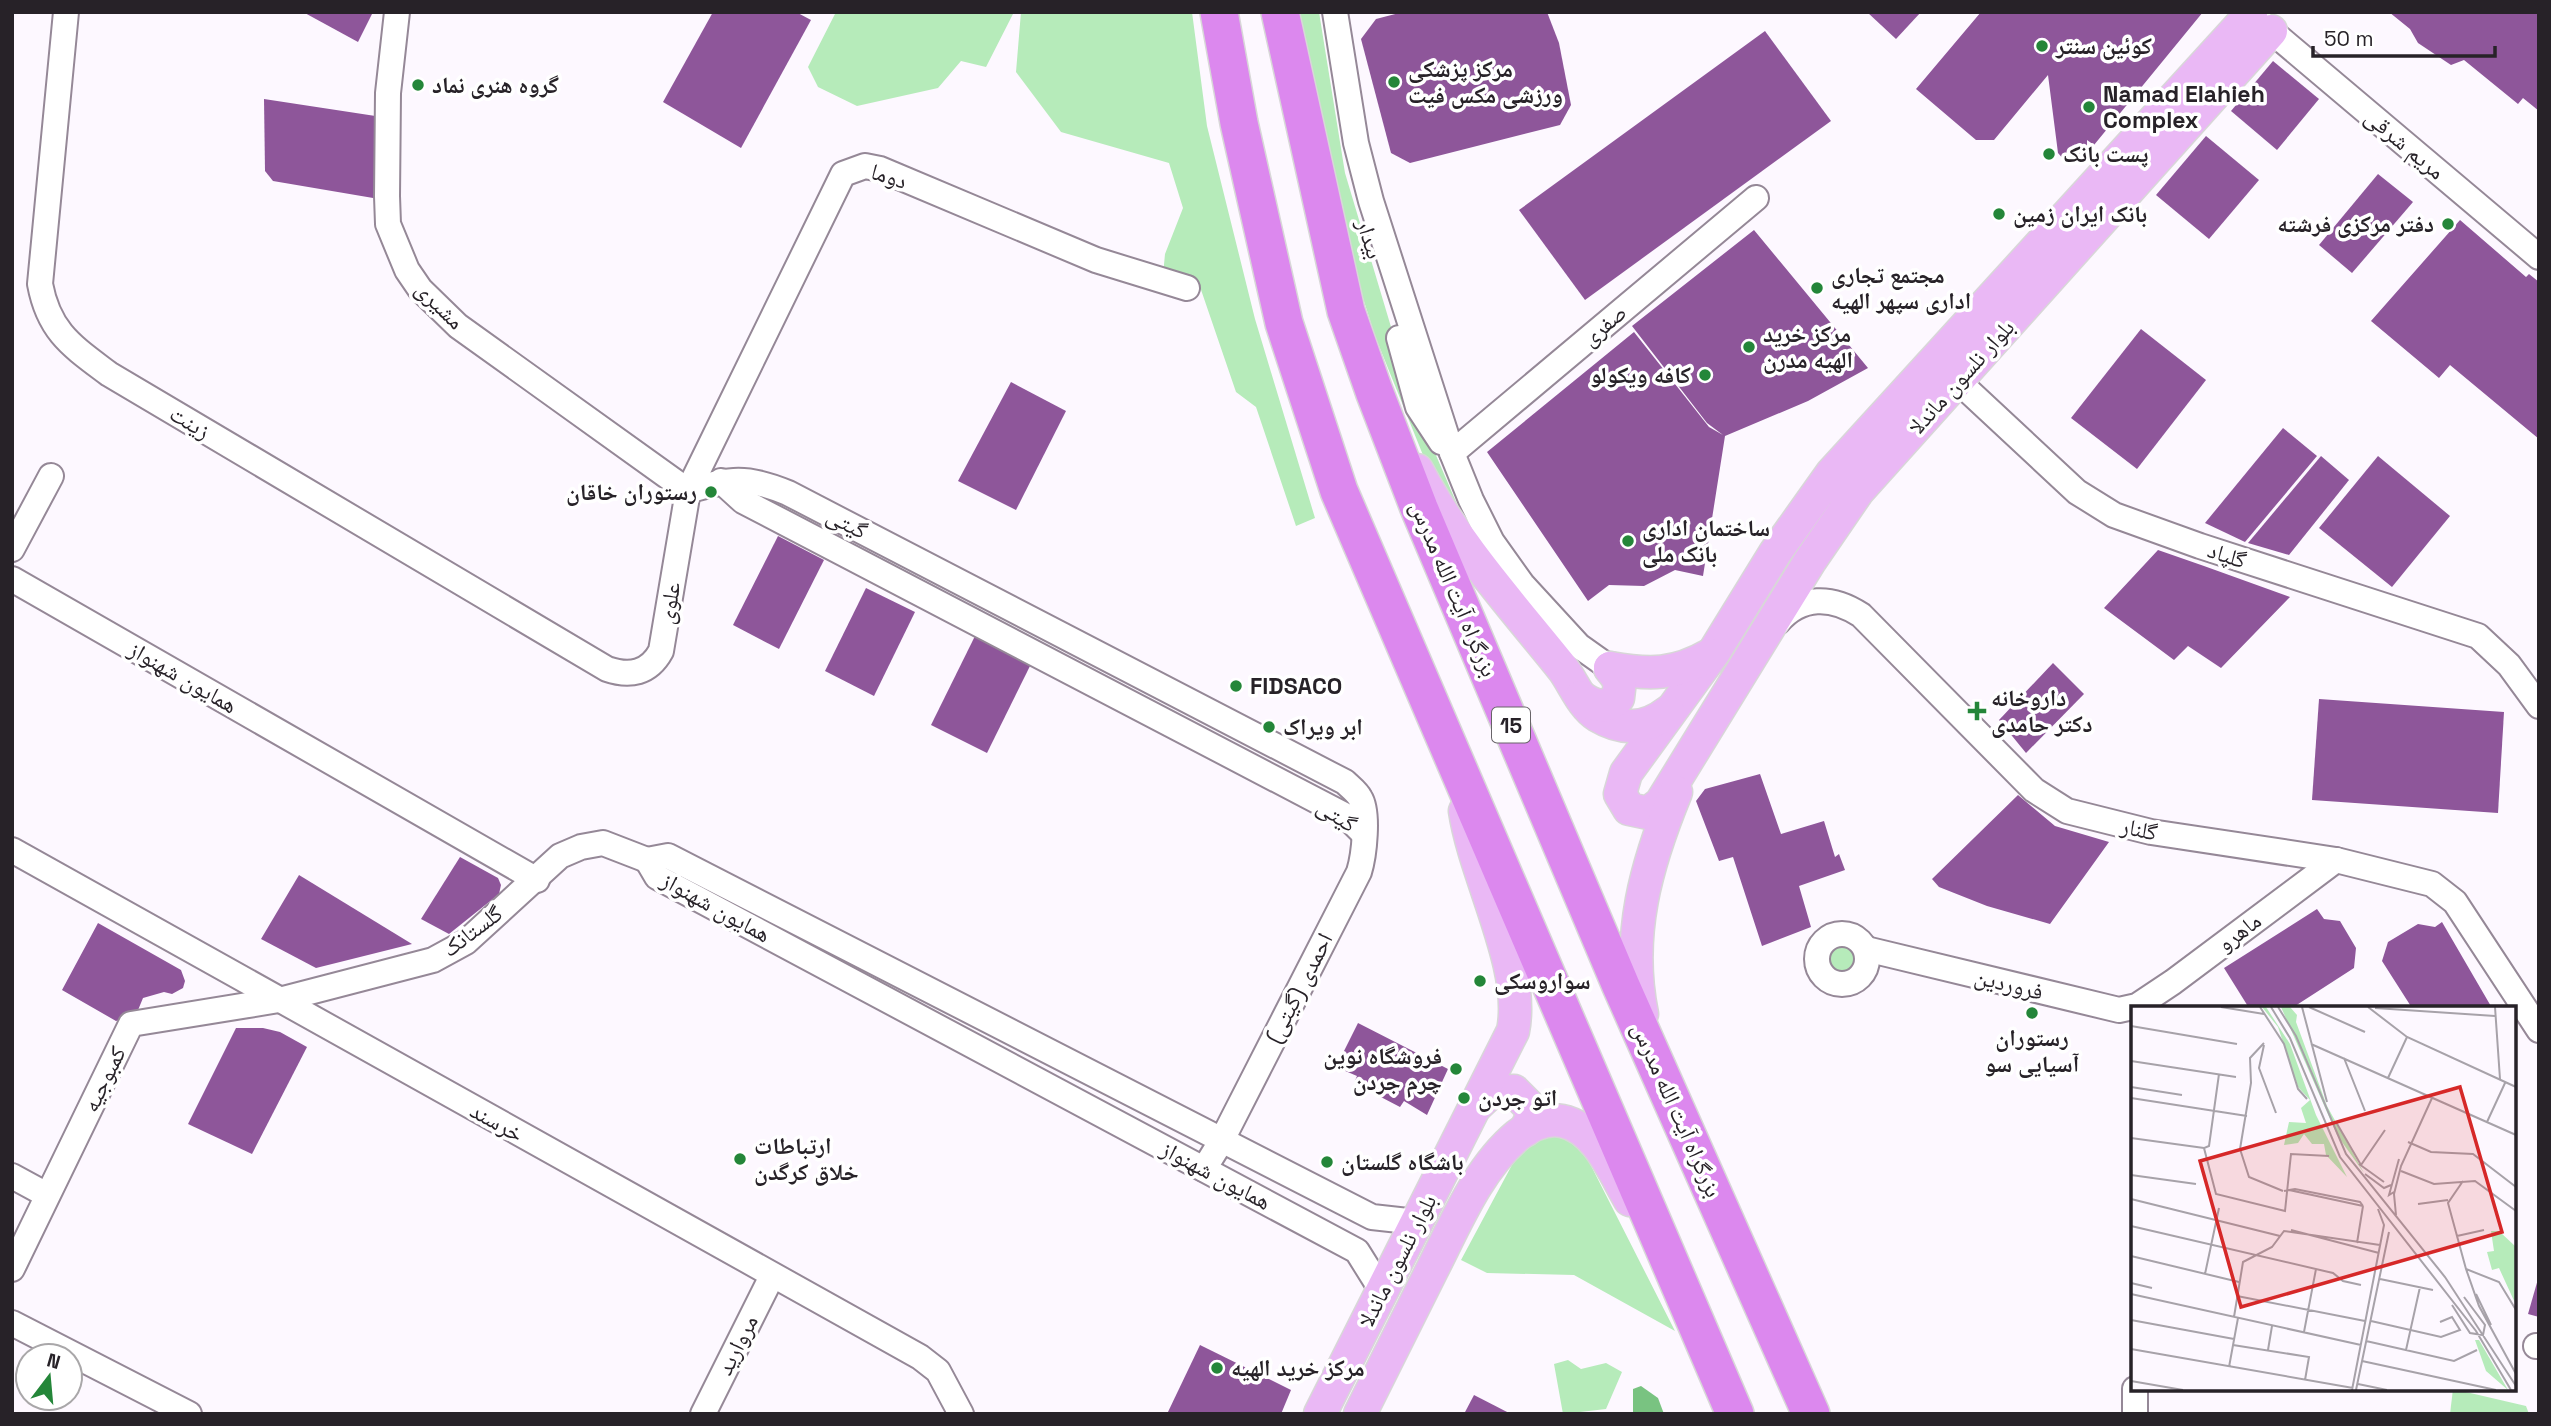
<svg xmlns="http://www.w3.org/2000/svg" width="2551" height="1426" viewBox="0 0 2551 1426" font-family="'Space Grotesk','Noto Naskh Arabic',sans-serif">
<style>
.green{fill:#b6ebba}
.water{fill:#79c381}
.building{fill:#8e569a}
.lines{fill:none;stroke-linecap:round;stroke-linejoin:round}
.minor-casing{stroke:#958897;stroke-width:28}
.major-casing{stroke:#d8d7d8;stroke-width:35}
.highway-casing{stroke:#d8d7d8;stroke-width:40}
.minor{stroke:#fff;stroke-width:24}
.major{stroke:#eab8f5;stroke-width:32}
.highway{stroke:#dc88ee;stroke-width:37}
.poi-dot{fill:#248639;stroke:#fff;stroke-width:2.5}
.labels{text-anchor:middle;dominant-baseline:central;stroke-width:7;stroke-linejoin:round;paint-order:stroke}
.shield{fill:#fff;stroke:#686468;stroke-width:2}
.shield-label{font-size:21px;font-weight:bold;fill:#272228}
.poi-label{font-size:23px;font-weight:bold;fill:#272228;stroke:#fff;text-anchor:start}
.street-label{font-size:23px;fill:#272228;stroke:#fff}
.inset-road{fill:none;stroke:#a7a2a9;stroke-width:2}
.view{fill:#d62828;fill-opacity:0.15;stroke:#d62828;stroke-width:3.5}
.inset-edge{fill:none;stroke:#272228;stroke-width:3.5}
</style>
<rect width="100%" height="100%" fill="#fdf8ff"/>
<!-- green -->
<g class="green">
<path d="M 836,12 L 1014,12 L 986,67 L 961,61 L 938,88 L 857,106 L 818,87 L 808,67 Z"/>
<path d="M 1021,12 L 1192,12 L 1207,126 L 1255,319 L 1315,518 L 1296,526 L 1256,407 L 1236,392 L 1198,281 L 1163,275 L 1165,254 L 1183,208 L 1169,163 L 1061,132 L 1016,72 Z"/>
<path d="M 1293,12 L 1319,12 L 1345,173 L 1400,357 L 1432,446 L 1466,525 L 1427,465 L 1375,336 L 1332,200 Z"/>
<circle cx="1843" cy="959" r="19"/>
<path d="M 1539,1136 L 1562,1136 L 1580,1144 L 1675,1331 L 1574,1275 L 1487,1273 L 1461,1260 L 1520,1150 Z"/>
<path d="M 1568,1360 L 1581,1369 L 1606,1363 L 1622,1372 L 1606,1409 L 1563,1414 L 1554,1364 Z"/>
<path d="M 2453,1389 L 2526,1406 L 2529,1414 L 2450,1414 Z"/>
</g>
<!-- water -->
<path class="water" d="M 1641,1386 L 1658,1398 L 1664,1414 L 1633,1414 L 1633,1389 Z"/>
<!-- building -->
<g class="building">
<path d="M 303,12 L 373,12 L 358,42 Z"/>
<path d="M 713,12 L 796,12 L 811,20 L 741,148 L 663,102 Z"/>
<path d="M 1403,12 L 1547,12 L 1559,43 L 1571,105 L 1560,125 L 1410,163 L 1391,153 L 1361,39 L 1376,19 Z"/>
<path d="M 1867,12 L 1921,12 L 1896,39 Z"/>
<path d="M 1981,12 L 2203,12 L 2094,145 L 2087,140 L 2087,153 L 2083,159 L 2073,162 L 2065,161 L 2058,153 L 2048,75 L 1994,140 L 1976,140 L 1916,89 Z"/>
<path d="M 2389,12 L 2539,12 L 2539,111 L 2523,98 L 2518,104 L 2464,60 L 2451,65 L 2418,43 L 2410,29 Z"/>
<path d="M 1765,31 L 1831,121 L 1585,300 L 1519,210 Z"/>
<path d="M 2273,61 L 2319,99 L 2277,150 L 2231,111 Z"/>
<path d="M 264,99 L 382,117 L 379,199 L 273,181 L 265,171 Z"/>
<path d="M 2206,136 L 2259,180 L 2209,239 L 2156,195 Z"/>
<path d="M 2378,174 L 2413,202 L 2352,273 L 2319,245 Z"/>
<path d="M 2460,220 L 2526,277 L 2529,274 L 2539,282 L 2539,439 L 2450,365 L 2439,378 L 2371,321 Z"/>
<path d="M 1754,230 L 1868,368 L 1808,401 L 1725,436 L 1703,576 L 1675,570 L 1644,586 L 1609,585 L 1588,601 L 1487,452 L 1634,332 L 1709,427 L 1723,435 L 1707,423 L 1632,326 Z"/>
<path d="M 2141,329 L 2206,380 L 2137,469 L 2071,418 Z"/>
<path d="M 1011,382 L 1066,411 L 1016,510 L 958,481 Z"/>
<path d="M 2283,428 L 2317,456 L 2245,542 L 2205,523 Z"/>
<path d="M 2321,456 L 2349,480 L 2289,555 L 2248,543 Z"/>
<path d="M 2378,456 L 2450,516 L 2392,587 L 2319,528 Z"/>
<path d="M 778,536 L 824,560 L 779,649 L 733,625 Z"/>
<path d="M 2158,550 L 2204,566 L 2290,597 L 2221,668 L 2188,646 L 2174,660 L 2104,608 Z"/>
<path d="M 866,588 L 915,612 L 874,696 L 825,671 Z"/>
<path d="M 975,636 L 1031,664 L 987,753 L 931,725 Z"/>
<path d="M 2053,663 L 2084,694 L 2026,753 L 1999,720 Z"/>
<path d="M 2319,699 L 2504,712 L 2498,813 L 2312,800 Z"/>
<path d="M 1760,774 L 1781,834 L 1824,821 L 1835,857 L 1839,854 L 1845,870 L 1799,886 L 1811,927 L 1762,946 L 1733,857 L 1719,861 L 1696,801 L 1705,789 Z"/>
<path d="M 2018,795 L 2055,826 L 2109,842 L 2050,924 L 1987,906 L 1939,887 L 1932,879 Z"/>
<path d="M 460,857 L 498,878 L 501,885 L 499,894 L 449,934 L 421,919 Z"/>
<path d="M 299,875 L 412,944 L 316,968 L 261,939 Z"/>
<path d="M 2317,909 L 2324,919 L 2340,921 L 2356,948 L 2354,968 L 2292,1008 L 2249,1008 L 2224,968 Z"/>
<path d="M 2442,922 L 2492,1008 L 2412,1008 L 2382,961 L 2388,942 L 2418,924 L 2435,927 Z"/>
<path d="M 98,923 L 181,970 L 185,981 L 183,988 L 172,994 L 164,992 L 143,998 L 136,1015 L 116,1021 L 62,990 Z"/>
<path d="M 1358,1023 L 1448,1069 L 1427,1115 L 1404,1101 L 1400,1107 L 1354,1083 L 1357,1076 L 1336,1067 Z"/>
<path d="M 236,1028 L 263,1028 L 280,1032 L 307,1047 L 252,1154 L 188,1124 Z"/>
<path d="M 2538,1279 L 2539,1279 L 2539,1317 L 2528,1314 Z"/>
<path d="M 1200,1345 L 1291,1390 L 1281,1414 L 1167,1414 Z"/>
<path d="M 1474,1395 L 1511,1414 L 1464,1414 Z"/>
</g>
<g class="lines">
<defs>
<g id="minor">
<path d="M 66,12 L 40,284 C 49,332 72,346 109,374 L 607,669 C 630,677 649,673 661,651 L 688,491 L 843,174 L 865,166 L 880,169 L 1096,260 L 1187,288"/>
<path d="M 397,12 L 388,93 L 387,196 L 388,224 L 407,270 L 420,289 L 458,326 L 688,491"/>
<path d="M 1335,12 L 1356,143 L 1371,201 L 1452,453 L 1471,500 L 1492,542 L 1522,584 L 1579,646 L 1610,668"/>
<path d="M 2257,19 L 2539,257"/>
<path d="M 1399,338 L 1418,407 L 1441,442"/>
<path d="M 1946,370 L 2077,492 L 2114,515 L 2200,546 L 2478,636 L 2509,665 L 2539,706"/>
<path d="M 1452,453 L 1756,198"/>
<path d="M 721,481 L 743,501 L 1346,816 L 1363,833"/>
<path d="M 688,491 C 729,478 748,476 788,493 L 1345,782 C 1350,787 1357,792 1360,798 C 1369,812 1364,856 1359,872 L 1222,1140 L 1204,1169"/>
<path d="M 12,549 L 51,476"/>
<path d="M 12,579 L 537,880"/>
<path d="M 1778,622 C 1801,595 1832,596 1861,615 L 2034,790 L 2067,811 L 2151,832 L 2336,860 L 2432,884 L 2455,902 L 2539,1030"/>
<path d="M 12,850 L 920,1357 L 938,1371 L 961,1414"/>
<path d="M 647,860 L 657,877 L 1357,1251 L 1382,1291"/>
<path d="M 647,860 L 668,856 L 1372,1217 L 1417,1222"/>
<circle cx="1842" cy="959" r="25"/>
<path d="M 1866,949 L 2119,1010 L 2137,1006 L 2173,982 L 2336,860"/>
<path d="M 12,1176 L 47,1195"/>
<path d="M 12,1269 L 131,1024 L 279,1000 L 433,960 L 466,942 L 560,856 L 581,847 L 603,843 L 647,860"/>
<path d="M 12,1323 L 189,1414"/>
<path d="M 2536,1346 L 2539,1346"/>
<path d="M 703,1414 L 772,1276"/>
<path d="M 2135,1414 L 2135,1389"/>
</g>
<g id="major">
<path d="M 2251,14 L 1832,473 L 1775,553 L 1714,652 L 1626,773 L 1620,794 L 1629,809 L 1648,813 L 1661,803 L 1810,561 L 1858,491 L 2271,31"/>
<path d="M 1417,470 C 1457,545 1510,603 1563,669 C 1574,684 1582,706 1598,716 C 1623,731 1646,729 1668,712"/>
<path d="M 1610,668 C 1650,675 1675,675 1710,655"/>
<path d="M 1581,697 C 1595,707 1605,709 1618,698 L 1620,681 L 1610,668"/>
<path d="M 1642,1014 C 1626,935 1646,865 1676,792"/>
<path d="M 1475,1107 L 1491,1092 L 1514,1091 L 1531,1108 L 1532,1116 L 1526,1130"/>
<path d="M 1320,1414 L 1513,1031 C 1526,967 1475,878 1465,811"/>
<path d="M 1360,1414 C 1384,1366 1408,1318 1432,1270 C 1455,1225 1478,1168 1518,1135 C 1531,1125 1546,1118 1562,1121 C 1597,1128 1614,1173 1630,1200"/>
</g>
<g id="highway">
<path d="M 1219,12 L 1239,123 L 1284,323 L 1339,491 L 1735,1414"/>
<path d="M 1280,12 L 1346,311 L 1374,391 L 1419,508 L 1621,986 L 1811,1414"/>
</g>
</defs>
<!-- minor casing -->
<use href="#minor" class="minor-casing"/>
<!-- major casing -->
<use href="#major" class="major-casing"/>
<!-- highway casing -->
<use href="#highway" class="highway-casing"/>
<!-- minor -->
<use href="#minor" class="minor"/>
<!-- major -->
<use href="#major" class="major"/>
<!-- highway -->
<use href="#highway" class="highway"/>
</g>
<!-- markers -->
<g class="poi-dot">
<circle cx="2042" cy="46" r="7"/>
<circle cx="1394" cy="82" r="7"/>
<circle cx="418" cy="85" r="7"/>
<circle cx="2089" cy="107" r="7"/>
<circle cx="2049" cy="154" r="7"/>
<circle cx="1999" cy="214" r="7"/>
<circle cx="2448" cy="224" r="7"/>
<circle cx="1817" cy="288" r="7"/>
<circle cx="1749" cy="347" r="7"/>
<circle cx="1705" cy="375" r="7"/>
<circle cx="711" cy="492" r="7"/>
<circle cx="1628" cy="541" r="7"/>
<circle cx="1236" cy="686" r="7"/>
<path d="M1973.5 700.5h7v7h7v7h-7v7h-7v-7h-7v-7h7z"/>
<circle cx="1269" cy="727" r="7"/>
<circle cx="1480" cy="981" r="7"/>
<circle cx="2032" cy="1013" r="7"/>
<circle cx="1456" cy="1069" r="7"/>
<circle cx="1464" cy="1098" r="7"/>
<circle cx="740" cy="1159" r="7"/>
<circle cx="1327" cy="1162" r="7"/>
<circle cx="1217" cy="1368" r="7"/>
</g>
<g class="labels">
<!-- shield labels -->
<rect class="shield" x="1492" y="707.5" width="38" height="35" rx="5"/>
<g class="shield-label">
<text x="1511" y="725">15</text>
</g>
<!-- poi labels -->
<g class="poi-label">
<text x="2056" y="46">کوئین سنتر</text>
<text x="1408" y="69">مرکز پزشکی<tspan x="1408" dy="26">ورزشی مکس فیت</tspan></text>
<text x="432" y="85">گروه هنری نماد</text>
<text x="2103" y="94">Namad Elahieh<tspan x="2103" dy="26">Complex</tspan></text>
<text x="2063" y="154">پست بانک</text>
<text x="2013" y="214">بانک ایران زمین</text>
<text x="2434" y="224" text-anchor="end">دفتر مرکزی فرشته</text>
<text x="1831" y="275">مجتمع تجاری<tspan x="1831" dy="26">اداری سپهر الهیه</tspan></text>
<text x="1763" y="334">مرکز خرید<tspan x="1763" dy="26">الهیه مدرن</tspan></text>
<text x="1691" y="375" text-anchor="end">کافه ویکولو</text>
<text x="697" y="492" text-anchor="end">رستوران خاقان</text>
<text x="1642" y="528">ساختمان اداری<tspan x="1642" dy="26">بانک ملی</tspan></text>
<text x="1250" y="686">FIDSACO</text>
<text x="1991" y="698">داروخانه<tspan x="1991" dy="26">دکتر حامدی</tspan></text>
<text x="1283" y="727">ابر ویراک</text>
<text x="1494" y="981">سواروسکی</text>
<text x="2032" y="1038" text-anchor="middle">رستوران<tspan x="2032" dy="26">آسیایی سو</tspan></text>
<text x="1442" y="1056" text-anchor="end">فروشگاه نوین<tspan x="1442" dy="26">چرم جردن</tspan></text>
<text x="1478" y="1098">اتو جردن</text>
<text x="754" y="1146">ارتباطات<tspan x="754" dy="26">خلاق کرگدن</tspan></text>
<text x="1341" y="1162">باشگاه گلستان</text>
<text x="1231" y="1368">مرکز خرید الهیه</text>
</g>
<!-- street labels -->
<g class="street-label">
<text transform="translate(2405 144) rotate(40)">مریم شرقی</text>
<text transform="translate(889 176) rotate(18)">دوما</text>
<text transform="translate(1370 239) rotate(73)">بیدار</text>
<text transform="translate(440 305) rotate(45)">مشیری</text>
<text transform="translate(1604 325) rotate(-40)">صفری</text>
<text transform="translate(1961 377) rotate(-48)">بلوار نلسون ماندلا</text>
<text transform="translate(190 422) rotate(31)">زینت</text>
<text transform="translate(847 523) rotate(27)">گیتی</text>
<text transform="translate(2227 555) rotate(18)">گلپاد</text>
<text transform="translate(1454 589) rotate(67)">بزرگراه آیت الله مدرس</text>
<text transform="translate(669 603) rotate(-80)">علوی</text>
<text transform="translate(183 677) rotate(30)">همایون شهنواز</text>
<text transform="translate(1337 815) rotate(33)">گیتی</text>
<text transform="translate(2139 829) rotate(12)">گلنار</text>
<text transform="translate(716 907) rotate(29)">همایون شهنواز</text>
<text transform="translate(472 931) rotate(-37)">گلستانک</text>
<text transform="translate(2239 932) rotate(-37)">ماهرو</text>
<text transform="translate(2009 984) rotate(14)">فروردین</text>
<text transform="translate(1299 988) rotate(-63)">احمدی (گیتی)</text>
<text transform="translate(104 1079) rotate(-64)">کمبوجیه</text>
<text transform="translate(1677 1110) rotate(66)">بزرگراه آیت الله مدرس</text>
<text transform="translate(497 1122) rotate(29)">خرسند</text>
<text transform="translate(1216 1175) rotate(28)">همایون شهنواز</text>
<text transform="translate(1397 1261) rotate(-63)">بلوار نلسون ماندلا</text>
<text transform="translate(737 1345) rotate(-63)">مروارید</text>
</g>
</g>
<!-- overview -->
<g transform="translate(2131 1006)">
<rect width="385" height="385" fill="#fdf8ff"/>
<path d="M 131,1 L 135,1 L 159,38 L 185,109 L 216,171 L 195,149 L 193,138 L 181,138 L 173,128 L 167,137 L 153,139 L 158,116 L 175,117 L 170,102 L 179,94 L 167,81 L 147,21 ZM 150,1 L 159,1 L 166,9 L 165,16 L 196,100 L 233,167 L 206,129 ZM 360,225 L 368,225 L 385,241 L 385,299 L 368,262 L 361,264 L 356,246 L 363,245 ZM 344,334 L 348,334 L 377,384 L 355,365 Z" fill="#b6ebba"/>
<path class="inset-road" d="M 90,1 L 133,8M 129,1 L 153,38 L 167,83 L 176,93M 140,1 L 159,32 L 209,151 L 345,325 L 380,384M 147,1 L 165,30 L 215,148 L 314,271 L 385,380M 171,1 L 196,96M 178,1 L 234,26M 237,1 L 276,31 L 385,81M 364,1 L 369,73M 244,2 L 364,10M 0,20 L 106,38M 133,37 L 119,52 L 120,77 L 109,143 L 118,171 L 152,185M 180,38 L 385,129M 133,39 L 128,62 L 145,107M 213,52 L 234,105M 0,55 L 105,71M 88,68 L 78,140 L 73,142 L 85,188 L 154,205 L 160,148 L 198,150M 257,72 L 276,31M 0,81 L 51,89M 0,92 L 116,110M 205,116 L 230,159M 356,116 L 374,77M 0,132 L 73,142M 277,136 L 300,146 L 342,148 L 385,181M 228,158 L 253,176M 230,159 L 254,124M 270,165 L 303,178 L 344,175 L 385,205M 234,168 L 253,182 L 260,179M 0,169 L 65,178M 332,175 L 317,197 L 335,263 L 348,300 L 385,368M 158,184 L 232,200M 153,185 L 164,183 L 229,196 L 232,200M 263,186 L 258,189 L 268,153M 0,193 L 149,230M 287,198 L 317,194M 265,209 L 263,188 L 270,160 L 301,92M 0,220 L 202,267 L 212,275 L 230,279M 160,224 L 248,247M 326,230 L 353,224M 226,237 L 232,200M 0,250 L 108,276M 335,263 L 368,276 L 385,304M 74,268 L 88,202M 249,273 L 302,284M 0,277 L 21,282M 0,288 L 230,339M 345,288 L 360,319M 106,290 L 234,315M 321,299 L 339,327 L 352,329 L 354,319 L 333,291M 103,311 L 112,256 L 141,241 L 153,225 L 249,239M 0,314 L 103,333M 240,315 L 310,331 L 329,324 L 321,311 L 309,316M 173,326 L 185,263M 235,335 L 323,355 L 346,344M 102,339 L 178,351 L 174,374M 0,343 L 222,382M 137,344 L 141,320M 275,344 L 289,281M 231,355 L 365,384M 98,361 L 107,312M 0,375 L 52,384M 227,378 L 256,384M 221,384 L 253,219 L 247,203M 225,384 L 258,226"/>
<path class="view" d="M 329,81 L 371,226 L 110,301 L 69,155 Z"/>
<rect width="385" height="385" class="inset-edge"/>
</g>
<!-- border -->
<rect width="2551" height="1426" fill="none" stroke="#272228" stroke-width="28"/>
<!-- north arrow -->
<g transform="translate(49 1377) rotate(16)"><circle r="33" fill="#ffffff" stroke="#a9a7a9" stroke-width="2"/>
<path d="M0-5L12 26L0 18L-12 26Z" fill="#248639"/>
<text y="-10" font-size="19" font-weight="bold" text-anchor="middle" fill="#272228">N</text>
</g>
<!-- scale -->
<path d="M2313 46v10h182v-10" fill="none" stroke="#272228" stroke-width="3.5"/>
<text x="2324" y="46" font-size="21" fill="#272228" stroke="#ffffff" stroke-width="5" paint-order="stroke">50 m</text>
</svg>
